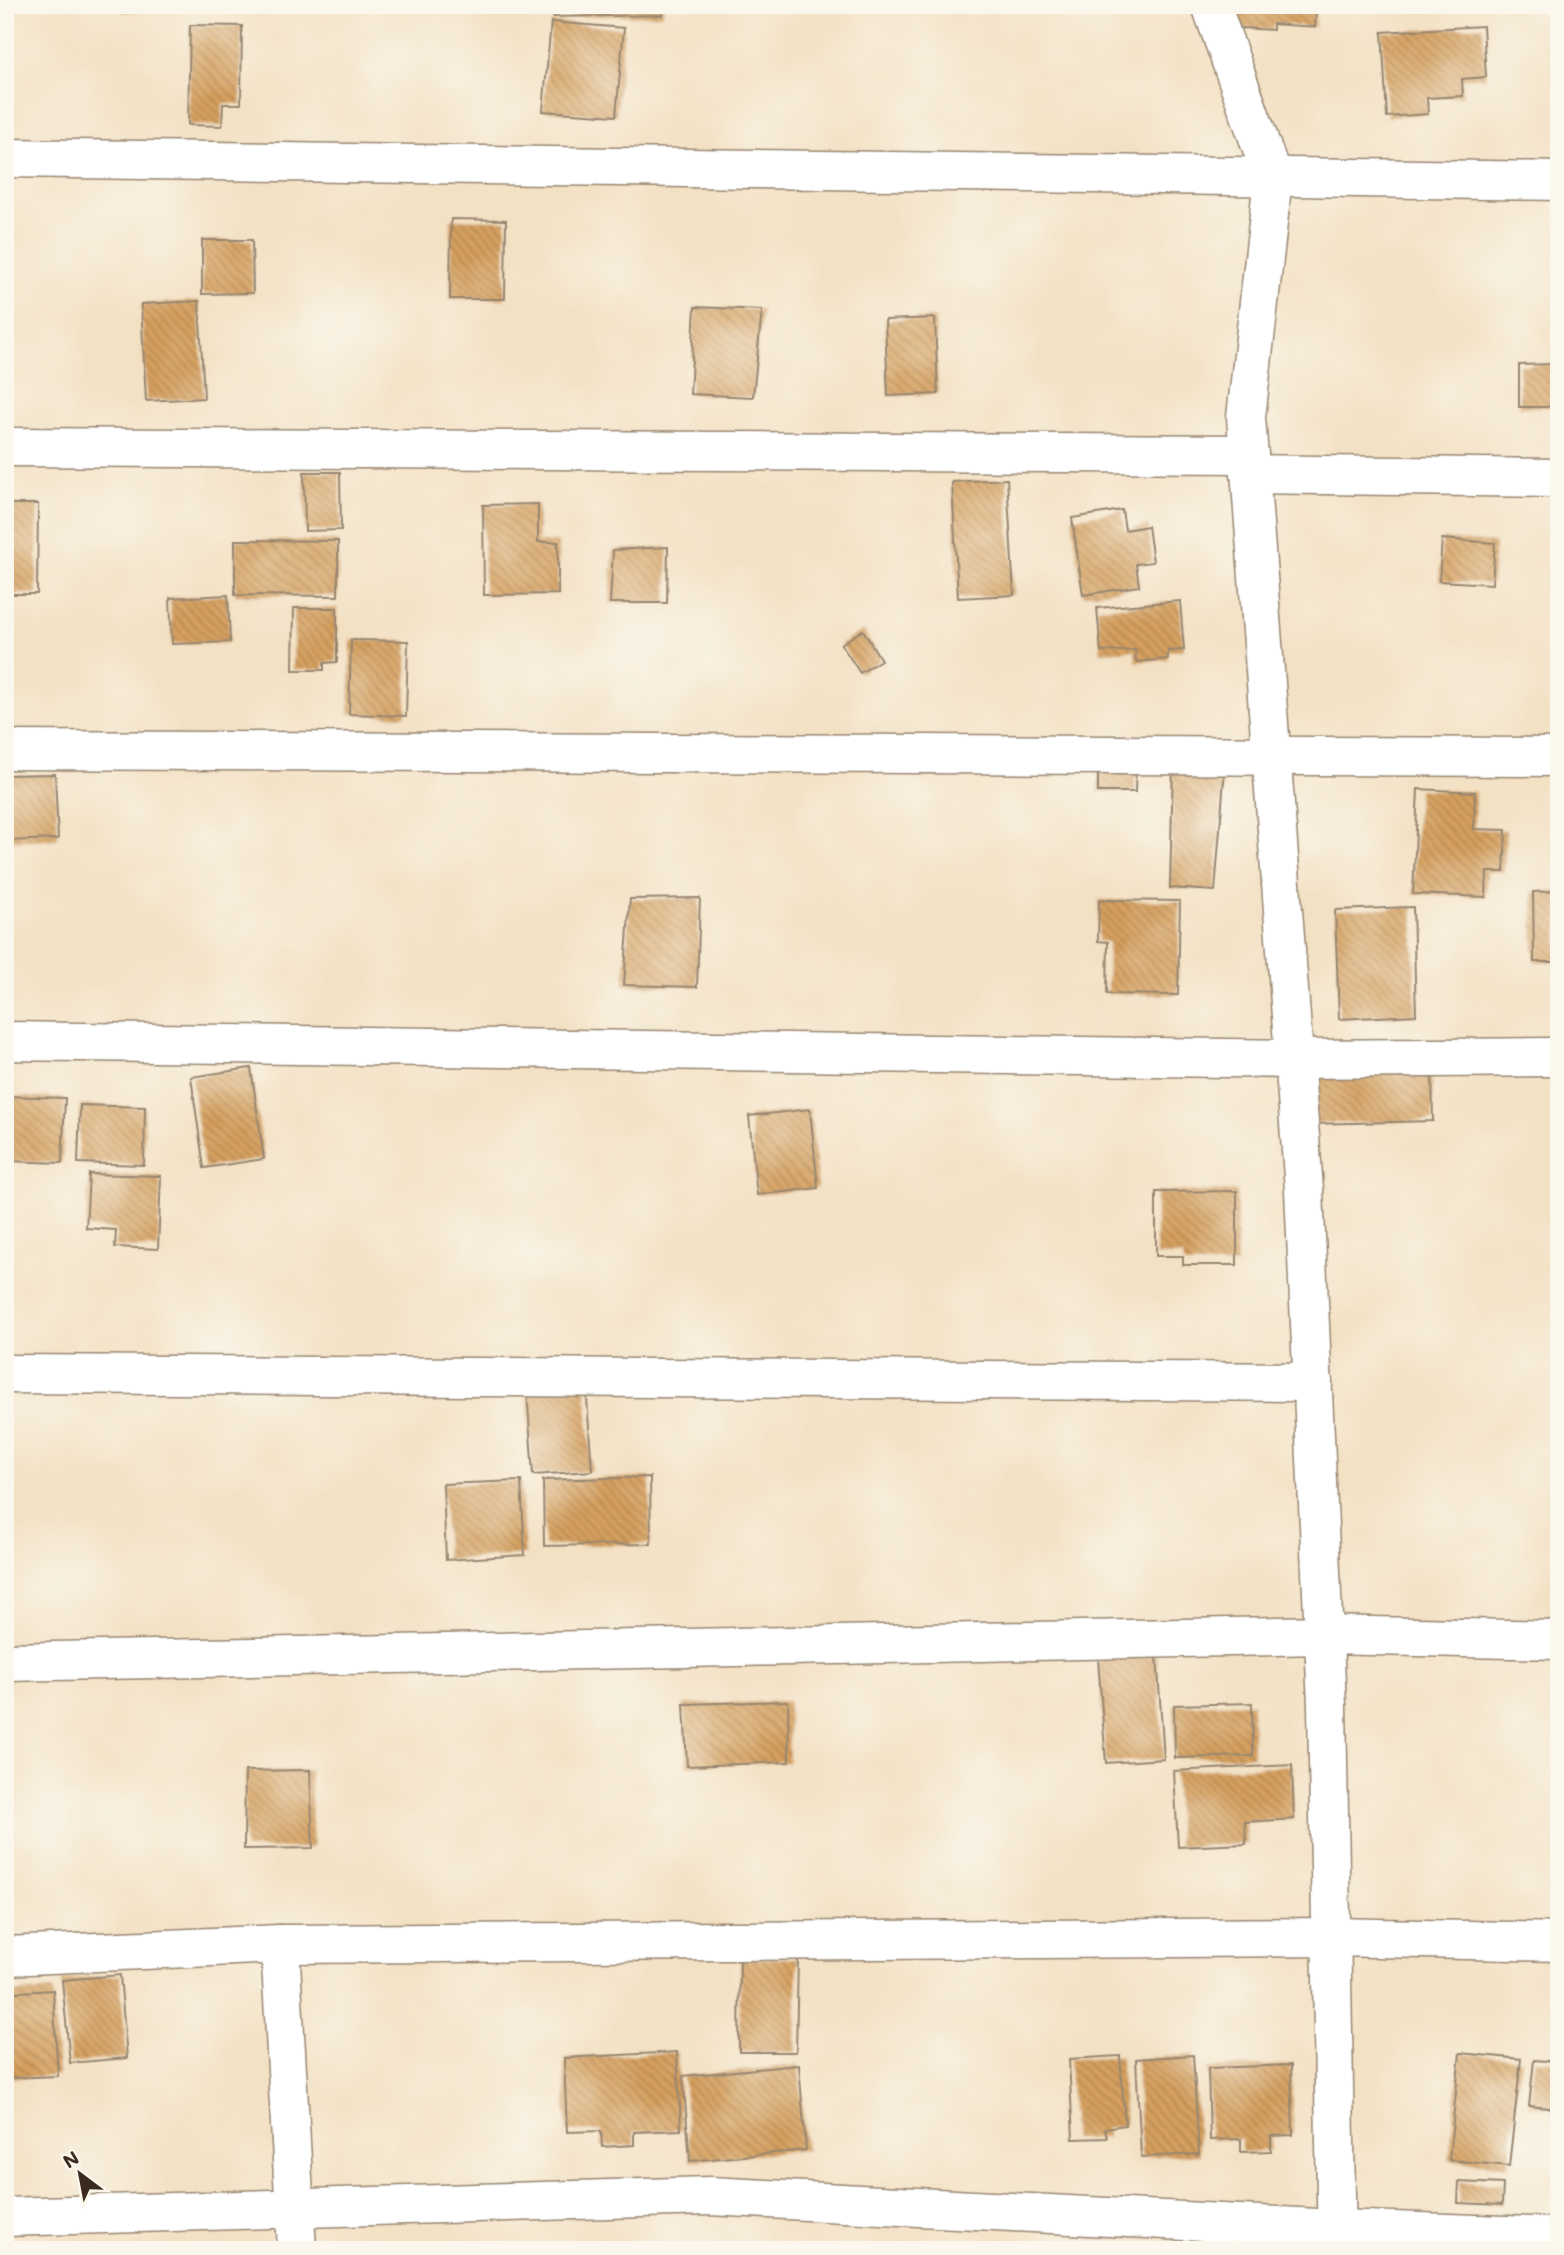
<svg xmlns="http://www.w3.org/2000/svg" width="1564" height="2255" viewBox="0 0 1564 2255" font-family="Mali,sans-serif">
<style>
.building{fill:url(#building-back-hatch)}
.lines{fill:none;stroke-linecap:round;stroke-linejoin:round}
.minor-casing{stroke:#978671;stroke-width:41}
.minor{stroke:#fff;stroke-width:38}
</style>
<defs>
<pattern id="building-back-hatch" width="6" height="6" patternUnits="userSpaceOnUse" patternTransform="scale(1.75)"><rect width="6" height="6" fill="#d6a05f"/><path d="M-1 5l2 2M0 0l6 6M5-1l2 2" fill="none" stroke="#af834e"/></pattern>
</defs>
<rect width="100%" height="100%" fill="#fbf7ec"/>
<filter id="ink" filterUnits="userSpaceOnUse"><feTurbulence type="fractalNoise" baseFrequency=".0143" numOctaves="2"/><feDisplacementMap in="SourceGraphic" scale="14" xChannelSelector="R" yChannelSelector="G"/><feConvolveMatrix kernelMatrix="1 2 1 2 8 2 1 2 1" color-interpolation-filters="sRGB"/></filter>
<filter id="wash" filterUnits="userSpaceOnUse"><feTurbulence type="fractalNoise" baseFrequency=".00686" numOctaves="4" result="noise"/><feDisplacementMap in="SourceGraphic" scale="28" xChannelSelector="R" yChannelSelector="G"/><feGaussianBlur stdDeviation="1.57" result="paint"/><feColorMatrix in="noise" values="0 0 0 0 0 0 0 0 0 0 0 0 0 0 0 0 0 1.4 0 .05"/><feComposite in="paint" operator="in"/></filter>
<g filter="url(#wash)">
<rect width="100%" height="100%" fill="#f3e1c4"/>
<g id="blocks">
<!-- building -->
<g class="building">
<path d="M 121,5 L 180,5 L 180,8 L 122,12 Z"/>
<path d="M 489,5 L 545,5 L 545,8 L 489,9 Z"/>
<path d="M 552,5 L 663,5 L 663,15 L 553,17 Z"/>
<path d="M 1227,5 L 1316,5 L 1315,27 L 1273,24 L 1273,30 L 1225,27 Z"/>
<path d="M 551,22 L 624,28 L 616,116 L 543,111 Z"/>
<path d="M 190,25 L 242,26 L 241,104 L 223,104 L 222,126 L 188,125 Z"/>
<path d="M 1483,26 L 1486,77 L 1462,79 L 1463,96 L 1427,98 L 1428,114 L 1387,117 L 1382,32 Z"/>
<path d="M 451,219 L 506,220 L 505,299 L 450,299 Z"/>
<path d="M 202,240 L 252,240 L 253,293 L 202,294 Z"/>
<path d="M 199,301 L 204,398 L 146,401 L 141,304 Z"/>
<path d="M 695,307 L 762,310 L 753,397 L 690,394 Z"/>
<path d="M 935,318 L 938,394 L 888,396 L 885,320 Z"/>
<path d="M 1555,364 L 1555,407 L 1519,407 L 1519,365 Z"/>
<path d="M 304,472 L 340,472 L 341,530 L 305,531 Z"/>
<path d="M 1007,479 L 1014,595 L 958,598 L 952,482 Z"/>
<path d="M 5,504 L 38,504 L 37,594 L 5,594 Z"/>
<path d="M 538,504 L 538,542 L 558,542 L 558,594 L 484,595 L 483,505 Z"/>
<path d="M 1122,510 L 1125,530 L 1148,526 L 1153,562 L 1136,564 L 1139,586 L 1083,595 L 1072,518 Z"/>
<path d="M 1442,539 L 1495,543 L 1492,584 L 1439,581 Z"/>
<path d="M 235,540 L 338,541 L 338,596 L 235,595 Z"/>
<path d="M 668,547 L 667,603 L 610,603 L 613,550 Z"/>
<path d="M 228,595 L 230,642 L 172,644 L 170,598 Z"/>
<path d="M 1180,601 L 1184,650 L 1168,651 L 1168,659 L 1136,662 L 1135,650 L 1101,652 L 1097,608 Z"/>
<path d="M 294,608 L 337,608 L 337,662 L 324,663 L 324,670 L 293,670 Z"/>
<path d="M 863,630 L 881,660 L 860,673 L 841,644 Z"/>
<path d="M 351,640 L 408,641 L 406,716 L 349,714 Z"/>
<path d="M 1098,761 L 1136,761 L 1135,792 L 1098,792 Z"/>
<path d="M 1173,763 L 1225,767 L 1215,891 L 1170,888 Z"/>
<path d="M 55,774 L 58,839 L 5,841 L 5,775 Z"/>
<path d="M 1418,789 L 1475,792 L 1474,829 L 1506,830 L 1504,872 L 1487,872 L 1486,897 L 1413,894 Z"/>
<path d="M 1559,891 L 1559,962 L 1534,962 L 1533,892 Z"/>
<path d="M 700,898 L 697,987 L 624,985 L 630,899 Z"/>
<path d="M 1099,900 L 1180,901 L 1178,995 L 1107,994 L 1108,942 L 1098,941 Z"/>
<path d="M 1413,907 L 1416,1015 L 1339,1019 L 1335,910 Z"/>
<path d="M 251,1068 L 264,1159 L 204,1168 L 191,1077 Z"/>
<path d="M 1432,1068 L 1433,1121 L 1311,1124 L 1310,1071 Z"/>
<path d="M 5,1096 L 65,1098 L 62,1163 L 5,1161 Z"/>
<path d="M 80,1105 L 145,1107 L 144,1165 L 78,1163 Z"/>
<path d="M 810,1109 L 818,1188 L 757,1195 L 749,1116 Z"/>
<path d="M 89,1174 L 161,1176 L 158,1249 L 115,1247 L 116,1230 L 86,1228 Z"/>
<path d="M 1237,1191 L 1237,1265 L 1183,1265 L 1183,1256 L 1156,1256 L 1156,1192 Z"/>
<path d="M 586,1385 L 592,1471 L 533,1475 L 527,1390 Z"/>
<path d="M 650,1477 L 651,1544 L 544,1546 L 543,1480 Z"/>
<path d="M 521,1481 L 525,1555 L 446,1560 L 443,1484 Z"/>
<path d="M 1157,1655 L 1164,1759 L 1106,1763 L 1098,1659 Z"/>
<path d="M 788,1701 L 789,1762 L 687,1766 L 684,1704 Z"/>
<path d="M 1252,1703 L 1253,1756 L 1175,1758 L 1174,1705 Z"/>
<path d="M 1292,1765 L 1294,1819 L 1245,1822 L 1246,1844 L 1178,1847 L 1174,1771 Z"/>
<path d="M 310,1770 L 313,1848 L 244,1849 L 245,1771 Z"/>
<path d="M 740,1958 L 798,1958 L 796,2052 L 739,2052 Z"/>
<path d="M 120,1975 L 127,2058 L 70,2063 L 62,1980 Z"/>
<path d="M 53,1990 L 58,2076 L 9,2078 L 5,1993 Z"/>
<path d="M 677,2052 L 681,2130 L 634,2132 L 634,2145 L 602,2147 L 601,2131 L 567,2132 L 564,2058 Z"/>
<path d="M 1460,2053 L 1521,2059 L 1509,2166 L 1449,2160 Z"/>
<path d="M 1193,2055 L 1199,2154 L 1141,2157 L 1136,2059 Z"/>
<path d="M 1120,2056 L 1125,2125 L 1105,2128 L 1107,2138 L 1073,2139 L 1069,2059 Z"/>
<path d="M 1534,2060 L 1559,2062 L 1559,2109 L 1529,2106 Z"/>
<path d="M 799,2065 L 806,2150 L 690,2161 L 683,2076 Z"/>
<path d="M 1291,2065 L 1293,2135 L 1271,2136 L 1271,2151 L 1241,2152 L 1241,2139 L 1210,2140 L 1208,2068 Z"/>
<path d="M 1459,2182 L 1503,2184 L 1502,2205 L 1458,2203 Z"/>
</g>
</g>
</g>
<g filter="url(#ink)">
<use href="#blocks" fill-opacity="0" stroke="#978671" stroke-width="2"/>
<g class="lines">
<defs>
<g id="minor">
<path d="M 1211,5 L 1273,179 L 1246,417 L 1304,1190 L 1327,1706 L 1337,2250"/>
<path d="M 5,158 L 1559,181"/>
<path d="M 5,447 L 1249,454"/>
<path d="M 1250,474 L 1559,478"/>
<path d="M 5,750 L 1559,757"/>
<path d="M 5,1041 L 1295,1059 L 1559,1057"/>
<path d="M 5,1374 L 1313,1382"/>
<path d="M 5,1662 L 1324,1635 L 1559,1640"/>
<path d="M 280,1944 L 297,2250"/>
<path d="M 5,1956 L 280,1944 L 1333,1937 L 1559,1942"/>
<path d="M 5,2217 L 710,2196 L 1336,2229 L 1559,2237"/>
</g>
</defs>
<!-- minor casing -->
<use href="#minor" class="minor-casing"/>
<!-- minor -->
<use href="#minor" class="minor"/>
</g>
</g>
<!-- margin -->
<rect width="1564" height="2255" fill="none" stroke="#fbf7ec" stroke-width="28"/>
<!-- north arrow -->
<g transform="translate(80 2174) rotate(328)" stroke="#fbf7ec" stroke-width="5" paint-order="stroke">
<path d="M0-5L12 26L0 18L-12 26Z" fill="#3b2a1e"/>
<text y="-10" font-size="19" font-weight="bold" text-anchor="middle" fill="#3b2a1e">N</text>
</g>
</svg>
